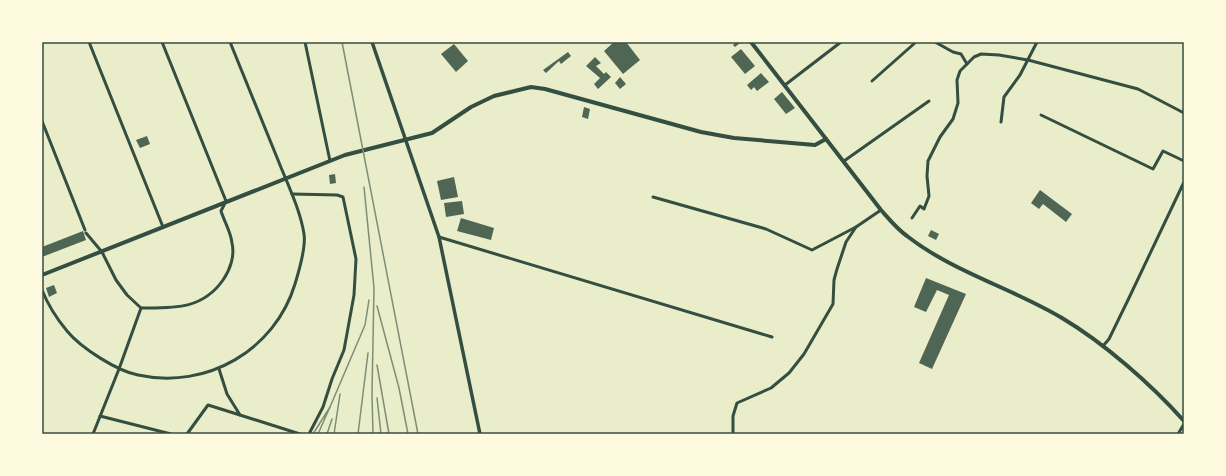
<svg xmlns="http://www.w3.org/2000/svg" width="1226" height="476" viewBox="0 0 1226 476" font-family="Inter,sans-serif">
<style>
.building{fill:#4f6655}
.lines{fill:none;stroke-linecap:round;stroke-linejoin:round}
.minor{stroke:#344e41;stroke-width:3}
.tertiary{stroke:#344e41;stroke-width:3.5}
.secondary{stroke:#344e41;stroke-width:4}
.rail{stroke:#7c8e77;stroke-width:1.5}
.neatline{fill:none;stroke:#344e41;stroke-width:1.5}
</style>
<rect width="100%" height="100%" fill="#e9edc9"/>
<!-- building -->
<g class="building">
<path d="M 614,42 L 626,42 L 640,60 L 623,74 L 604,51 Z"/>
<path d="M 736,42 L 740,43 L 735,47 L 733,45 Z"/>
<path d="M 454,44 L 468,61 L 456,72 L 441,54 Z"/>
<path d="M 741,49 L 755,66 L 745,74 L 731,57 Z"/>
<path d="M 568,52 L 571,56 L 561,64 L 559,61 L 546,73 L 543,70 Z"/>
<path d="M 595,57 L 601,63 L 596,66 L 604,74 L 606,72 L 611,77 L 598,89 L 594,84 L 600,78 L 586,66 Z"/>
<path d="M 761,73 L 769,82 L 757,91 L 754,87 L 751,90 L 747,85 Z"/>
<path d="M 620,77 L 626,84 L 620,89 L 615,83 Z"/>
<path d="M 782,92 L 795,108 L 786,114 L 774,99 Z"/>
<path d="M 584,107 L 590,109 L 588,119 L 582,117 Z"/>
<path d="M 147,136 L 150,144 L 140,148 L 136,140 Z"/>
<path d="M 335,174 L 336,183 L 330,184 L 329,175 Z"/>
<path d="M 454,177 L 458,197 L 441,200 L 437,181 Z"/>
<path d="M 1040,190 L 1072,214 L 1066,222 L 1043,204 L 1039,209 L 1031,203 Z"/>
<path d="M 462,201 L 464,214 L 446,217 L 444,203 Z"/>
<path d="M 461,218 L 494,228 L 491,240 L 457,231 Z"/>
<path d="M 931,230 L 939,234 L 936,240 L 928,236 Z"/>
<path d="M 83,231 L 86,240 L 42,257 L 42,247 Z"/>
<path d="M 926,278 L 966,294 L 932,369 L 919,363 L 949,295 L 937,290 L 926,312 L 914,307 Z"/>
<path d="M 54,285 L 57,293 L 49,297 L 46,288 Z"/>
</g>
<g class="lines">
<!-- minor -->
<g class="minor">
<path d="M 89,42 L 163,227"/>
<path d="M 305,42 L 330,161"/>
<path d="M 935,42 L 953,52 L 961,54 L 967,64"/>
<path d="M 872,81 L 916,42"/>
<path d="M 785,85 L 841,42"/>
<path d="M 1041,115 L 1153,169 L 1163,151 L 1184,161"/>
<path d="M 42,121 L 85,230"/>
<path d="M 1001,122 L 1004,97 L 1020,75 L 1037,42"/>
<path d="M 844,161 L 929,101"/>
<path d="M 292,194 L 337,195 L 343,197 L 356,259 L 354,295 L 344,350 L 332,379 L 323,407 L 309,434"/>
<path d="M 653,197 L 766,229 L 812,250 L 856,227 L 881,210"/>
<path d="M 912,218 L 920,206 L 924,209 L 929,196 L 927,176 L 928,161 L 940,137 L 953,119 L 958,103 L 957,80 L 960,71 L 974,57 L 981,54 L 999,55 L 1028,60 L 1138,89 L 1184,113"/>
<path d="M 86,233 L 102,252 L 116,280 L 127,295 L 141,308 C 173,308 202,310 223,280 C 230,270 235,256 232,243 C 231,232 224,221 221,211 L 226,201 L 162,42"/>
<path d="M 439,237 L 772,337"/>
<path d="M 42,290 C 48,305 57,319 67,331 C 81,348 117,371 138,375 C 207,390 275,350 295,284 C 299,271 306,247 304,234 C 300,209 287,183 278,160 C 262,120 246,81 230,42"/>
<path d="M 1103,346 L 1109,339 L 1128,300 L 1184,182"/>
<path d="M 219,369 L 227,394 L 240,415 L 300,434"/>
<path d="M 100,416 L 171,434"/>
<path d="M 93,434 L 119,369 L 141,308"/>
<path d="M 187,434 L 208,405 L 240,415"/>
<path d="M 733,434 L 733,416 L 737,403 L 771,388 L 789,373 L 804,354 L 833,304 L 834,280 L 837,269 L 846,242 L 856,227"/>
<path d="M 1178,434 L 1184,424"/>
</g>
<!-- tertiary -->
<path class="tertiary" d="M 372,42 L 439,237 L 480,434"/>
<!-- secondary -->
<g class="secondary">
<path d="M 751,42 L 881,210 C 889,219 897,229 907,236 C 953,272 1012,288 1062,318 C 1104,343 1151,384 1184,421"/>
<path d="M 42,275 L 345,155 L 432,133 L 471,107 L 494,96 L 531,87 L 545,89 L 701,132 L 734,138 L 815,145 L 826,139"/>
</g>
<!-- rail -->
<g class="rail">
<path d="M 342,42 L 418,434"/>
<path d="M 364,187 L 374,288 L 372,394 L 373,434"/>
<path d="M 377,306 L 399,388 L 408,434"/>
<path d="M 377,365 L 389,434"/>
<path d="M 377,398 L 381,434"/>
<path d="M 330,407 L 365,325 L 369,300"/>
<path d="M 313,434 L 330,407 L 318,434"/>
<path d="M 327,434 L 332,419"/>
<path d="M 334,434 L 340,394"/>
<path d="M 358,434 L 368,353"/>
</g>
</g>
<!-- border -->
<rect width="1226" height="476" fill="none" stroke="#fefae0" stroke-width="86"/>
<rect x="43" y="43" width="1140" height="390" class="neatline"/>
</svg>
